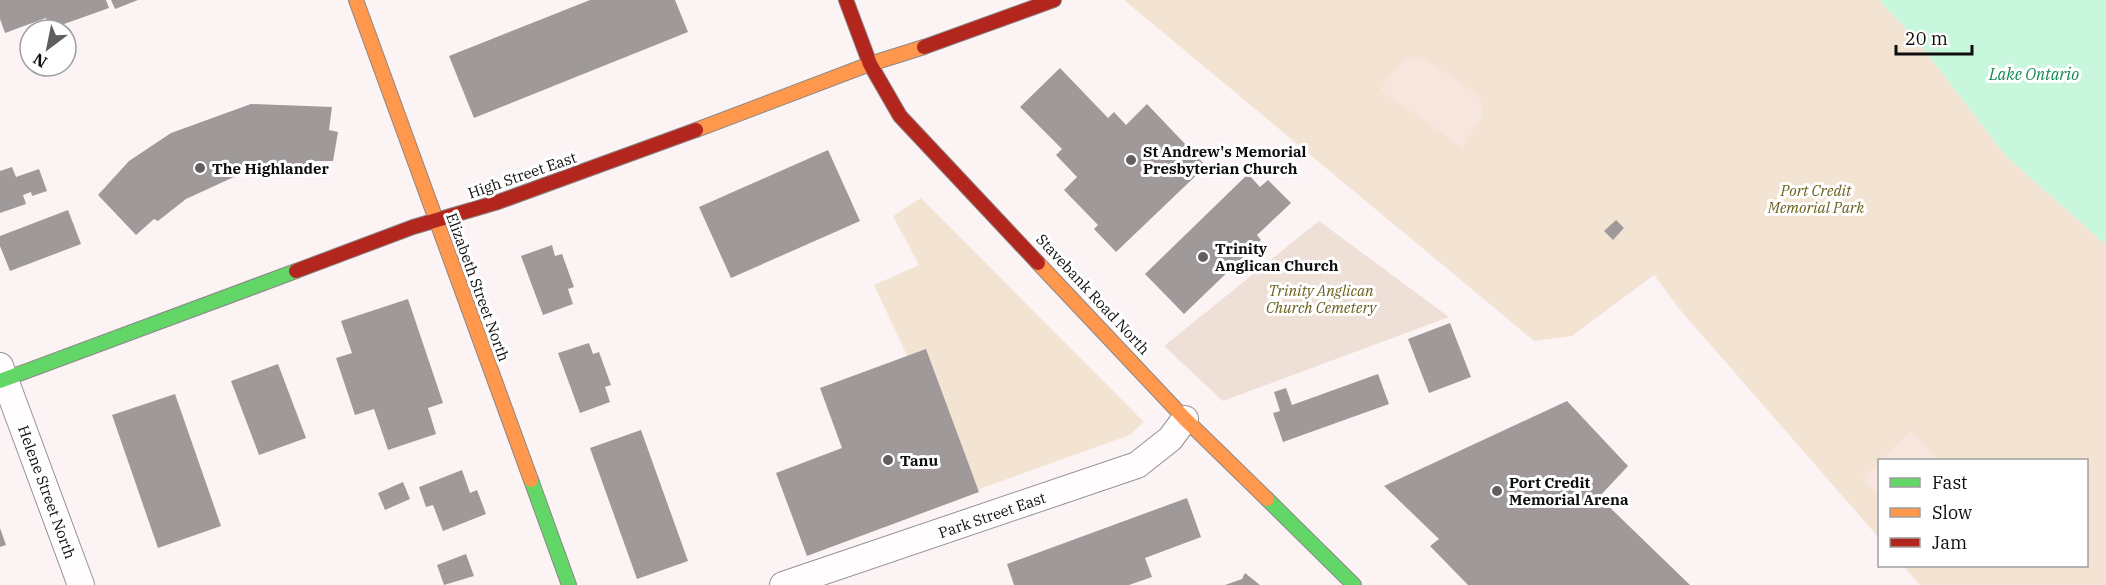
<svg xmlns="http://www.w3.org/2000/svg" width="2106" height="585" viewBox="0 0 2106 585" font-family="'IBM Plex Serif',serif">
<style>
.green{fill:#f3e3d3}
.cemetery{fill:#eedfd7}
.pitch{fill:#f6e6dd}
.water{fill:#c9f7dd}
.building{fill:#9f999a}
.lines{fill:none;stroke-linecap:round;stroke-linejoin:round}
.street-casing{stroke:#959292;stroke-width:28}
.fast-casing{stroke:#8c8888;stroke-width:16}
.slow-casing{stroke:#8c8888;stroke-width:16}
.jam-casing{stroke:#8c8888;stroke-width:16}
.street{stroke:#fffdfd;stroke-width:26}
.fast{stroke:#63d668;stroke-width:14}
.slow{stroke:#ff974d;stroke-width:14}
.jam{stroke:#b3261e;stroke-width:14}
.poi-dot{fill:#615e5e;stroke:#fff;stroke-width:2}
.labels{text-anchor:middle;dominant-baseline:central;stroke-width:6;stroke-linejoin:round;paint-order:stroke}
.poi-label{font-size:15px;font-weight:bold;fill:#0e0e0e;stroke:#fff;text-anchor:start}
.street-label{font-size:15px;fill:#0e0e0e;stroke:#fff}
.park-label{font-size:15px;font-style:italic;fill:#69601c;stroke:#fff}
.water-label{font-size:16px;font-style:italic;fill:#138750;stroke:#fff}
</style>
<rect width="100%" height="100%" fill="#fcf4f4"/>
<!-- green -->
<g class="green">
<path d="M 1124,0 L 1879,0 L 1919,43 L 2005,155 L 2106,245 L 2106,585 L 1920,585 L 1903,566 L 2086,566 L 2086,460 L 1880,460 L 1879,538 L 1681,311 L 1654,275 L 1572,336 L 1534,341 Z"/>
<path d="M 921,198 L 1144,422 L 1130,435 L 971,492 L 874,285 L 919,265 L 893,216 Z"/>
</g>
<!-- cemetery -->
<path class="cemetery" d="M 1319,221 L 1449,317 L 1223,401 L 1164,346 Z"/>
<!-- pitch -->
<g class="pitch">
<path d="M 1407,57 L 1423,57 L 1477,93 L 1482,102 L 1483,115 L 1463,148 L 1380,90 L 1397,66 Z"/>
<path d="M 1911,431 L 1939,460 L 1880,460 Z"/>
<path d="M 1880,461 L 1880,496 L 1879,496 L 1862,478 Z"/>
</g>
<!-- water -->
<path class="water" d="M 1879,0 L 2106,0 L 2106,245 L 2005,155 L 1919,43 Z"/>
<!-- building -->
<g class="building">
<path d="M 0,0 L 106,0 L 109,8 L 50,29 L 46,18 L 5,33 L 0,19 Z"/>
<path d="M 111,0 L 138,0 L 115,9 Z"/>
<path d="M 590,0 L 675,0 L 688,32 L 474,118 L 449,56 Z"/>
<path d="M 1060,68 L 1108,118 L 1114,112 L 1126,125 L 1147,104 L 1206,166 L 1116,252 L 1094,229 L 1098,225 L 1064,190 L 1077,177 L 1056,155 L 1062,149 L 1020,107 Z"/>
<path d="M 251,104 L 332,107 L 329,130 L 338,132 L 333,161 L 310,161 L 308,166 L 247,171 L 186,199 L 158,221 L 154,219 L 136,235 L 98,195 L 129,161 L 171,133 Z"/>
<path d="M 828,150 L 860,221 L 731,278 L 699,207 Z"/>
<path d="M 12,167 L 16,177 L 39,169 L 47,191 L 32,196 L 31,192 L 23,195 L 26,204 L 0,213 L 0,171 Z"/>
<path d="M 1248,174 L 1260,187 L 1268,180 L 1291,203 L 1257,235 L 1261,240 L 1184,314 L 1145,274 Z"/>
<path d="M 68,210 L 81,244 L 10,271 L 0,246 L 0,236 Z"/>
<path d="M 1616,220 L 1624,228 L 1613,240 L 1604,231 Z"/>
<path d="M 552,245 L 555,256 L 562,254 L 574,287 L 568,289 L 573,304 L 543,315 L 521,256 Z"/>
<path d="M 408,299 L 443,403 L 428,408 L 436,434 L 388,450 L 374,409 L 355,415 L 336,358 L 352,353 L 341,321 Z"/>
<path d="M 1450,323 L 1471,377 L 1429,393 L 1408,339 Z"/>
<path d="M 589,343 L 593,354 L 599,352 L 611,385 L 605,387 L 610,402 L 580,413 L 558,353 Z"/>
<path d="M 926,349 L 979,492 L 807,556 L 776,473 L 842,448 L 820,388 Z"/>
<path d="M 278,364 L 306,438 L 259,455 L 231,381 Z"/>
<path d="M 1378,374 L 1389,404 L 1283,442 L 1273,413 L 1280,411 L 1274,392 L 1286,388 L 1292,405 Z"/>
<path d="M 175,394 L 221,526 L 158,548 L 112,415 Z"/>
<path d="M 1567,401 L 1628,466 L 1599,497 L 1690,585 L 1468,585 L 1430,546 L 1439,539 L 1384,486 Z"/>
<path d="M 641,430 L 688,561 L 637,579 L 590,448 Z"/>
<path d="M 462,470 L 470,493 L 477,490 L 486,514 L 443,531 L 433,505 L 426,507 L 419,487 Z"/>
<path d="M 403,482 L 410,499 L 385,510 L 378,493 Z"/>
<path d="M 1187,498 L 1201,537 L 1145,558 L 1152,577 L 1129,585 L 1014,585 L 1007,564 Z"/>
<path d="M 0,528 L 6,545 L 0,547 Z"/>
<path d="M 466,554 L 474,576 L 444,585 L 437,565 Z"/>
<path d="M 1245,573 L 1260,585 L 1225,585 L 1242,579 Z"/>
</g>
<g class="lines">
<defs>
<g id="street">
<path d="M 0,366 L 81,585"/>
<path d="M 783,585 L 1137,465 L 1170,439 L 1185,419"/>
</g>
<g id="fast">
<path d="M 0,381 L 296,271"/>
<path d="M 531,480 L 569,585"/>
<path d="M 1267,499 L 1354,585"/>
</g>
<g id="slow">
<path d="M 356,0 L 531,480"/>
<path d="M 696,130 L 870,64 L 924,47"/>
<path d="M 1038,263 L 1185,419 L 1267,499"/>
</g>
<g id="jam">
<path d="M 846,0 L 870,64 L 900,116 L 1038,263"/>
<path d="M 924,47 L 1054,0"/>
<path d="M 296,271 L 413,227 L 498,202 L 696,130"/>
</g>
</defs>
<!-- street casing -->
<use href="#street" class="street-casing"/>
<!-- fast casing -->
<use href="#fast" class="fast-casing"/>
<!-- slow casing -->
<use href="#slow" class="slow-casing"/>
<!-- jam casing -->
<use href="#jam" class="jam-casing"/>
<!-- street -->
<use href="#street" class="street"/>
<!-- fast -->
<use href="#fast" class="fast"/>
<!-- slow -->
<use href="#slow" class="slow"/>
<!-- jam -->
<use href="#jam" class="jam"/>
</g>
<!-- markers -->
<g class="poi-dot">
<circle cx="1131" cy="160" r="6"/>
<circle cx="200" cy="168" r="6"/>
<circle cx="1203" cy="257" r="6"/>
<circle cx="888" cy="460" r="6"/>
<circle cx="1497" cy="491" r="6"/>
</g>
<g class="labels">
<!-- poi labels -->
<g class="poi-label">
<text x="1143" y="151">St Andrew's Memorial<tspan x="1143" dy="17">Presbyterian Church</tspan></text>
<text x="212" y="168">The Highlander</text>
<text x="1215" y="248">Trinity<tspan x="1215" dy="17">Anglican Church</tspan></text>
<text x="900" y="460">Tanu</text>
<text x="1509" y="482">Port Credit<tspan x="1509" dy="17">Memorial Arena</tspan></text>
</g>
<!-- street labels -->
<g class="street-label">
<text transform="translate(522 175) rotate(-19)">High Street East</text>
<text transform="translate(478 287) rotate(70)">Elizabeth Street North</text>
<text transform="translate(1093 294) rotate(47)">Stavebank Road North</text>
<text transform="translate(47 492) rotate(70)">Helene Street North</text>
<text transform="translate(992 515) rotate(-19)">Park Street East</text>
</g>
<!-- park labels -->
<g class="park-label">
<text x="1816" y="190">Port Credit<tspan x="1816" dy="17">Memorial Park</tspan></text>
<text x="1321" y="290">Trinity Anglican<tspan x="1321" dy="17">Church Cemetery</tspan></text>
</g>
<!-- water labels -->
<g class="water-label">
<text x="2034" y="74">Lake Ontario</text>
</g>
</g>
<!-- legend -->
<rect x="1878" y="459" width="210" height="108" fill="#ffffff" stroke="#9f9f9f" stroke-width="1.5"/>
<rect x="1890" y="478" width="30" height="9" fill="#63d668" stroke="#9f9f9f" stroke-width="1.5"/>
<text x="1932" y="489" font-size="18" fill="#0e0e0e">Fast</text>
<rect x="1890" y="508" width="30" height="9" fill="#ff974d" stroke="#9f9f9f" stroke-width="1.5"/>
<text x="1932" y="519" font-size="18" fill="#0e0e0e">Slow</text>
<rect x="1890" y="538" width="30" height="9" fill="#b3261e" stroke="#9f9f9f" stroke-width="1.5"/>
<text x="1932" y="549" font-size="18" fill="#0e0e0e">Jam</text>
<!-- north arrow -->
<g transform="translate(48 48) rotate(212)"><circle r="28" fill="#ffffff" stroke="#9f9f9f" stroke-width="1.5"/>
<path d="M0-4.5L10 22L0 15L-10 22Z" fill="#615e5e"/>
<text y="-9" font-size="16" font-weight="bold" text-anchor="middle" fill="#0e0e0e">N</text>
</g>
<!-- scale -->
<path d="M1896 45v9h76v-9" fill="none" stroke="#0e0e0e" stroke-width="3"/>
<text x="1905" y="45" font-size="18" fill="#0e0e0e" stroke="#ffffff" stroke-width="4.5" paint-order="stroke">20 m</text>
</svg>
